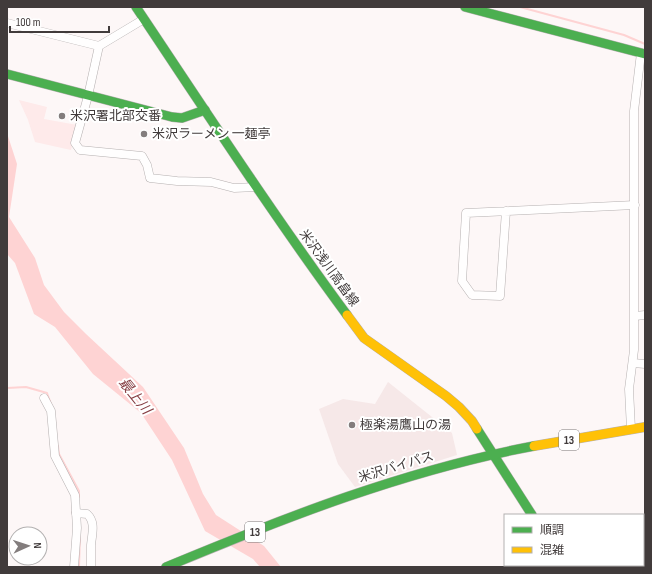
<svg xmlns="http://www.w3.org/2000/svg" width="652" height="574" viewBox="0 0 652 574" font-family="'Sofia Sans Condensed','Noto Sans JP',sans-serif">
<style>
.built{fill:#f6e8e8}
.green{fill:#feeaea}
.water{fill:#fed3d3}
.lines{fill:none;stroke-linecap:round;stroke-linejoin:round}
.stream{stroke:#fed3d3;stroke-width:2}
.street-casing{stroke:#b5b0b0;stroke-width:9}
.fast-casing{stroke:#b5b0b0;stroke-width:10}
.slow-casing{stroke:#b5b0b0;stroke-width:10}
.street{stroke:#fffefe;stroke-width:8}
.fast{stroke:#4caf50;stroke-width:9}
.slow{stroke:#ffc107;stroke-width:9}
.poi-dot{fill:#837d7d;stroke:#fff;stroke-width:1.5}
.labels{text-anchor:middle;dominant-baseline:central;stroke-width:4;stroke-linejoin:round;paint-order:stroke}
.shield{fill:#fff;stroke:#7a7676;stroke-width:1}
.shield-label{font-size:12px;font-weight:bold;fill:#413b3b}
.poi-label{font-size:13px;fill:#413b3b;stroke:#fff;text-anchor:start}
.street-label{font-size:13px;fill:#413b3b;stroke:#fff}
.water-label{font-size:14px;font-style:italic;fill:#863e43;stroke:#fff}
</style>
<rect width="100%" height="100%" fill="#fdf7f7"/>
<!-- built -->
<path class="built" d="M 388,382 L 452,433 L 457,455 L 355,487 L 338,464 L 319,409 L 343,399 L 375,404 Z"/>
<!-- green -->
<path class="green" d="M 19,100 L 47,107 L 44,119 L 77,125 L 71,150 L 35,142 L 28,120 Z"/>
<!-- water -->
<path class="water" d="M 7,133 L 17,164 L 9,217 L 35,258 L 44,285 L 64,312 L 86,334 L 143,387 L 184,448 L 203,494 L 216,515 L 264,546 L 281,567 L 260,567 L 253,559 L 205,531 L 172,460 L 141,413 L 93,374 L 55,327 L 34,314 L 15,263 L 7,254 Z"/>
<g class="lines">
<!-- stream -->
<g class="stream">
<path d="M 520,7 L 624,35 L 645,44"/>
<path d="M 7,388 L 26,387 L 47,393 L 51,404"/>
<path d="M 58,446 L 59,454 L 79,491 L 79,497"/>
<path d="M 79,567 L 80,535"/>
</g>
<defs>
<g id="street">
<path d="M 144,19 L 99,46 L 88,96 L 75,143 L 80,150 L 142,156 L 147,165 L 150,178 L 177,181 L 211,182 L 234,188 L 256,187"/>
<path d="M 7,23 L 99,46"/>
<path d="M 506,211 L 500,296 L 472,295 L 462,281 L 466,213 L 635,205"/>
<path d="M 635,316 L 645,315"/>
<path d="M 633,363 L 645,364"/>
<path d="M 44,398 L 51,411 L 55,456 L 75,495 L 77,528 L 74,567"/>
<path d="M 631,429 L 629,389 L 634,350 L 634,111 L 641,53"/>
<path d="M 76,513 L 87,514 C 96,522 92,534 91,545 C 91,552 91,560 91,567"/>
<path d="M 643,526 L 645,523"/>
<path d="M 609,567 L 611,565"/>
</g>
<g id="fast">
<path d="M 136,7 C 205,110 273,215 347,315"/>
<path d="M 465,7 L 645,54"/>
<path d="M 7,74 L 172,117 L 182,118 L 205,110"/>
<path d="M 477,429 L 532,515"/>
<path d="M 643,561 L 645,558"/>
<path d="M 563,565 L 564,567"/>
<path d="M 166,567 C 286,517 406,470 534,446"/>
</g>
<g id="slow">
<path d="M 347,315 L 364,338 L 446,396 L 459,407 L 472,421 L 477,429"/>
<path d="M 534,446 L 645,427"/>
</g>
</defs>
<!-- street casing -->
<use href="#street" class="street-casing"/>
<!-- fast casing -->
<use href="#fast" class="fast-casing"/>
<!-- slow casing -->
<use href="#slow" class="slow-casing"/>
<!-- street -->
<use href="#street" class="street"/>
<!-- fast -->
<use href="#fast" class="fast"/>
<!-- slow -->
<use href="#slow" class="slow"/>
</g>
<!-- markers -->
<g class="poi-dot">
<circle cx="62" cy="116" r="4"/>
<circle cx="144" cy="134" r="4"/>
<circle cx="352" cy="425" r="4"/>
</g>
<g class="labels">
<!-- shield labels -->
<g class="shield">
<rect x="559" y="430" width="20" height="20" rx="3"/>
<rect x="245" y="522" width="20" height="20" rx="3"/>
</g>
<g class="shield-label">
<text x="569" y="440">13</text>
<text x="255" y="532">13</text>
</g>
<!-- poi labels -->
<g class="poi-label">
<text x="70" y="116">米沢署北部交番</text>
<text x="152" y="134">米沢ラーメン 一麺亭</text>
<text x="360" y="425">極楽湯鷹山の湯</text>
</g>
<!-- street labels -->
<g class="street-label">
<text transform="translate(329 268) rotate(54)">米沢浅川高畠線</text>
<text transform="translate(396 467) rotate(-17)">米沢バイパス</text>
</g>
<!-- water labels -->
<g class="water-label">
<text transform="translate(135 396) rotate(51)">最上川</text>
</g>
</g>
<!-- border -->
<rect width="652" height="574" fill="none" stroke="#413b3b" stroke-width="16"/>
<!-- legend -->
<rect x="504" y="514" width="140" height="52" fill="#ffffff" stroke="#b3b1b1"/>
<rect x="512" y="527" width="20" height="6" fill="#4caf50" stroke="#b3b1b1"/>
<text x="540" y="534" font-size="12" fill="#413b3b">順調</text>
<rect x="512" y="547" width="20" height="6" fill="#ffc107" stroke="#b3b1b1"/>
<text x="540" y="554" font-size="12" fill="#413b3b">混雑</text>
<!-- north arrow -->
<g transform="translate(28 546) rotate(87)"><circle r="19" fill="#ffffff" stroke="#b3b1b1"/>
<path d="M0-3L7 15L0 10L-7 15Z" fill="#837d7d"/>
<text y="-6" font-size="11" font-weight="bold" text-anchor="middle" fill="#413b3b">N</text>
</g>
<!-- scale -->
<path d="M10 26v6h99v-6" fill="none" stroke="#413b3b" stroke-width="2"/>
<text x="16" y="26" font-size="12" fill="#413b3b" stroke="#ffffff" stroke-width="3" paint-order="stroke">100 m</text>
</svg>
